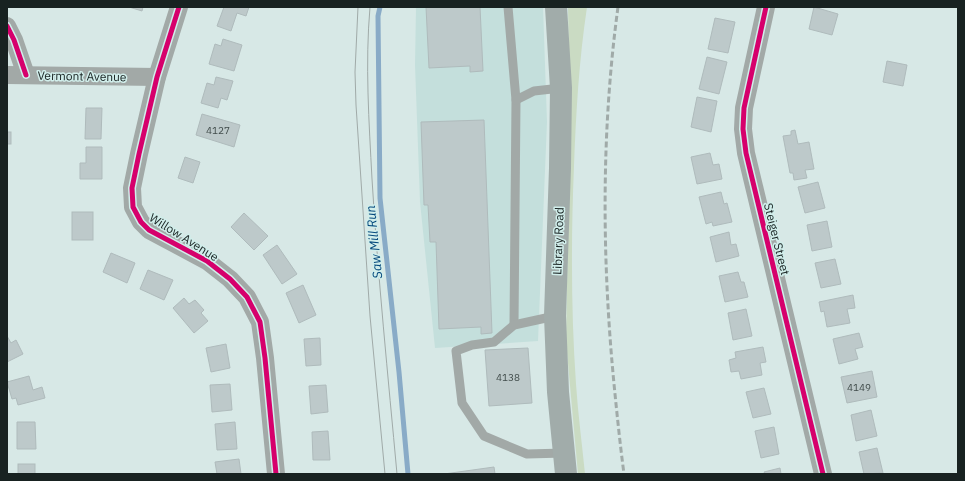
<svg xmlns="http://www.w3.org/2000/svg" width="965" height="481" viewBox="0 0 965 481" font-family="'IBM Plex Sans',sans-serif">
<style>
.built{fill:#c4dfdc}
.green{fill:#cadbc3}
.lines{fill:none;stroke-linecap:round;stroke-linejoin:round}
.stream{stroke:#89abc7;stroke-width:5}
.building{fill:#bdc9ca;stroke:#afbbbc}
.service{stroke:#a2a9a7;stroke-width:9}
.minor{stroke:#a2a9a7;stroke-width:18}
.primary{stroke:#a1acaa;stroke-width:22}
.tram{stroke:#a0aaa8;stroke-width:1}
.rail{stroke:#a0aaa8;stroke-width:3;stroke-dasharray:6 3;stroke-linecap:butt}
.cycleway-casing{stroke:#d1eeeb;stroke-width:8}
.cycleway{stroke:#d6006c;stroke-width:5}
.labels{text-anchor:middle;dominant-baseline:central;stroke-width:3;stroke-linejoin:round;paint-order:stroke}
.number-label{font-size:10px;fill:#414c4b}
.street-label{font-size:12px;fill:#182221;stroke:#d1eeeb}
.water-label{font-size:13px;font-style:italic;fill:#05497d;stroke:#d1eeeb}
</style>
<rect width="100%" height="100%" fill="#d7e8e6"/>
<!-- built -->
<path class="built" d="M 416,7 L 543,7 L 547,122 L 538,341 L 435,348 L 420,202 L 415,65 Z"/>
<!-- green -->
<path class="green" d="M 568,7 L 587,7 C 579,60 576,113 574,166 C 571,239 571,312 576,384 C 578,414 582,444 585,474 L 578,474 L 566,341 L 570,116 Z"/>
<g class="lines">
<!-- stream -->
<path class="stream" d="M 380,7 L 378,16 L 380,198 L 399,372 L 408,474"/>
</g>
<!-- building -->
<g class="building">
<path d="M 129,7 L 143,7 L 142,11 Z"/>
<path d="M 224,7 L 249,7 L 246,16 L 237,13 L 231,31 L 217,26 Z"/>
<path d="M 426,7 L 480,7 L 483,71 L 470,72 L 470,66 L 429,68 Z"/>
<path d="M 814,7 L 838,14 L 832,35 L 809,29 Z"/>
<path d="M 715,18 L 735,22 L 728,53 L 708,49 Z"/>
<path d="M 223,39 L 242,45 L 234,71 L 209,64 L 215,44 L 221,46 Z"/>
<path d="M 707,57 L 727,62 L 719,94 L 699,89 Z"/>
<path d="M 887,61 L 907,65 L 903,86 L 883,82 Z"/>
<path d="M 216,77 L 233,81 L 227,100 L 221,98 L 218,108 L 201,103 L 207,83 L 214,85 Z"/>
<path d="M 697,97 L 717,101 L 711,132 L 691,127 Z"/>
<path d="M 86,108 L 102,108 L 101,139 L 85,139 Z"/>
<path d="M 202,114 L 240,125 L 234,147 L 196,135 Z"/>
<path d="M 484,120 L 492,333 L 481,334 L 481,327 L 439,329 L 436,242 L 430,242 L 428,205 L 424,205 L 421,122 Z"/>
<path d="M 795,130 L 798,144 L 809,142 L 814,169 L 805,170 L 807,178 L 794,180 L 793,173 L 790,173 L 783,136 L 791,135 L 791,131 Z"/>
<rect x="7" y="132" width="4" height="12"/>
<path d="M 86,147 L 102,147 L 102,179 L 80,179 L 80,163 L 86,163 Z"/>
<path d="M 710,153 L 713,165 L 719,164 L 722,179 L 697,184 L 691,157 Z"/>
<path d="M 185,157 L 200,162 L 193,183 L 178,178 Z"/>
<path d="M 818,182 L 825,208 L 805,213 L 798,187 Z"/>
<path d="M 721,192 L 724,204 L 727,203 L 732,222 L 713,226 L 712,222 L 706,224 L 699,197 Z"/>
<rect x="72" y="212" width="21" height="28"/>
<path d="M 244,213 L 268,236 L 254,250 L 231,227 Z"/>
<path d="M 827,221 L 832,247 L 812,251 L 807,225 Z"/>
<path d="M 729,232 L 731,245 L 736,244 L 739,256 L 716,262 L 710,237 Z"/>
<path d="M 277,245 L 297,274 L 282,284 L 263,255 Z"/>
<path d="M 111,253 L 135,263 L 127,283 L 103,272 Z"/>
<path d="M 835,259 L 841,284 L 821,288 L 815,263 Z"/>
<path d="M 148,270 L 173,280 L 164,300 L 140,289 Z"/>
<path d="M 738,272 L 741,282 L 744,282 L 748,297 L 725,302 L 719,276 Z"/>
<path d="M 303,285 L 316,315 L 299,323 L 286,293 Z"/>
<path d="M 853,295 L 855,308 L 847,309 L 850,323 L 827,327 L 824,311 L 821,312 L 819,302 Z"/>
<path d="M 184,298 L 189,304 L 195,300 L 204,310 L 201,313 L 208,321 L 194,333 L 173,308 Z"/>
<path d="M 746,309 L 752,336 L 733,340 L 728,313 Z"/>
<path d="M 859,333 L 863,347 L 855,349 L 858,359 L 839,364 L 833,339 Z"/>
<path d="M 7,336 L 11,343 L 16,340 L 23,354 L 7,362 Z"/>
<path d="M 320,338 L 321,365 L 306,366 L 304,339 Z"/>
<path d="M 226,344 L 230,368 L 211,372 L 206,348 Z"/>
<path d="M 763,347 L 766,362 L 760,363 L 762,375 L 741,379 L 739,371 L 731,372 L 729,360 L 736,358 L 735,352 Z"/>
<path d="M 528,348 L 532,403 L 489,406 L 485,350 Z"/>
<path d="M 872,371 L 877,397 L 847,403 L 841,377 Z"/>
<path d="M 29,376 L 33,390 L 42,387 L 45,398 L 18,405 L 16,398 L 12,399 L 7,382 Z"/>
<path d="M 230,384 L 232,410 L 212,412 L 210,385 Z"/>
<path d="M 326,385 L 328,412 L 311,414 L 309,386 Z"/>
<path d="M 764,388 L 771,414 L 753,418 L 746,392 Z"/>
<path d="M 871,410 L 877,436 L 856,441 L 851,415 Z"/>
<path d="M 17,422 L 35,422 L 36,449 L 17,449 Z"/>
<path d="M 235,422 L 237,449 L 217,450 L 215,424 Z"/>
<path d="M 774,427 L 779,454 L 761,458 L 755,431 Z"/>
<path d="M 328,431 L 330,460 L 313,460 L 312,432 Z"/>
<path d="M 877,448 L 883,473 L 864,474 L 859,452 Z"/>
<path d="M 239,459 L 241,474 L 217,474 L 215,462 Z"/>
<rect x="18" y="464" width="17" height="10"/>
<path d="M 494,467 L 495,474 L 444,474 Z"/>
<path d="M 780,468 L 781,474 L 765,474 L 764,472 Z"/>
</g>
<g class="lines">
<!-- service -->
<g class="service">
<path d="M 508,7 L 516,100 L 514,325"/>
<path d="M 516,100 L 534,91 L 561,88"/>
<path d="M 555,316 L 514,325 L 494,342 L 472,345 L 456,351 L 462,403 L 484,436 L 527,454 L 564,453"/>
</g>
<!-- minor -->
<g class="minor">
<path d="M 179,7 L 157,77 L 139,154 L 132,188 L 133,207 L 141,222 L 149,230 L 207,261 L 230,279 L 247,297 L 260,322 L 265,358 L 276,474"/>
<path d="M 766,7 L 744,108 L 743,129 L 746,153 L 823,474"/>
<path d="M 7,26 L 14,40 L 26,75"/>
<path d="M 7,75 L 157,77"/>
</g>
<!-- primary -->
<path class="primary" d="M 556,7 L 561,88 L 560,168 L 555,316 L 558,392 L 566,474"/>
<!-- tram -->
<g class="tram">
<path d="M 358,7 L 355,72 L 356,105 L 370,316 L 385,474"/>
<path d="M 370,7 C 365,64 369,122 372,179 C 378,278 388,376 397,474"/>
</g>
<!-- rail -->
<path class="rail" d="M 618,7 C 601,132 602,259 614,384 C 617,414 620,444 624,474"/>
<defs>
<g id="cycleway">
<path d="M 179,7 L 157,77 L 139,154 L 132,188 L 133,207 L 141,222 L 149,230 L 207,261 L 230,279 L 247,297 L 260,322 L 265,358 L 276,474"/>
<path d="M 766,7 L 744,108 L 743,129 L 746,153 L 823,474"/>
<path d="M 7,26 L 14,40 L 26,75"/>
</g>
</defs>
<!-- cycleway casing -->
<use href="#cycleway" class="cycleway-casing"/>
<!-- cycleway -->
<use href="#cycleway" class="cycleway"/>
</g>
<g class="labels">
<!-- number labels -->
<g class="number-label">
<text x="218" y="130">4127</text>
<text x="508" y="377">4138</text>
<text x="859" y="387">4149</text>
</g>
<!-- street labels -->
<g class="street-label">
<text transform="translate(82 76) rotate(1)">Vermont Avenue</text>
<text transform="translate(184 237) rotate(32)">Willow Avenue</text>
<text transform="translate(777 239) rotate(76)">Steiger Street</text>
<text transform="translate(558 241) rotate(-88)">Library Road</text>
</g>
<!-- water labels -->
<g class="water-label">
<text transform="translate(374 242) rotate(-96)">Saw Mill Run</text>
</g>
</g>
<!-- border -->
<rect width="965" height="481" fill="none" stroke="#182221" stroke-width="16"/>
</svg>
